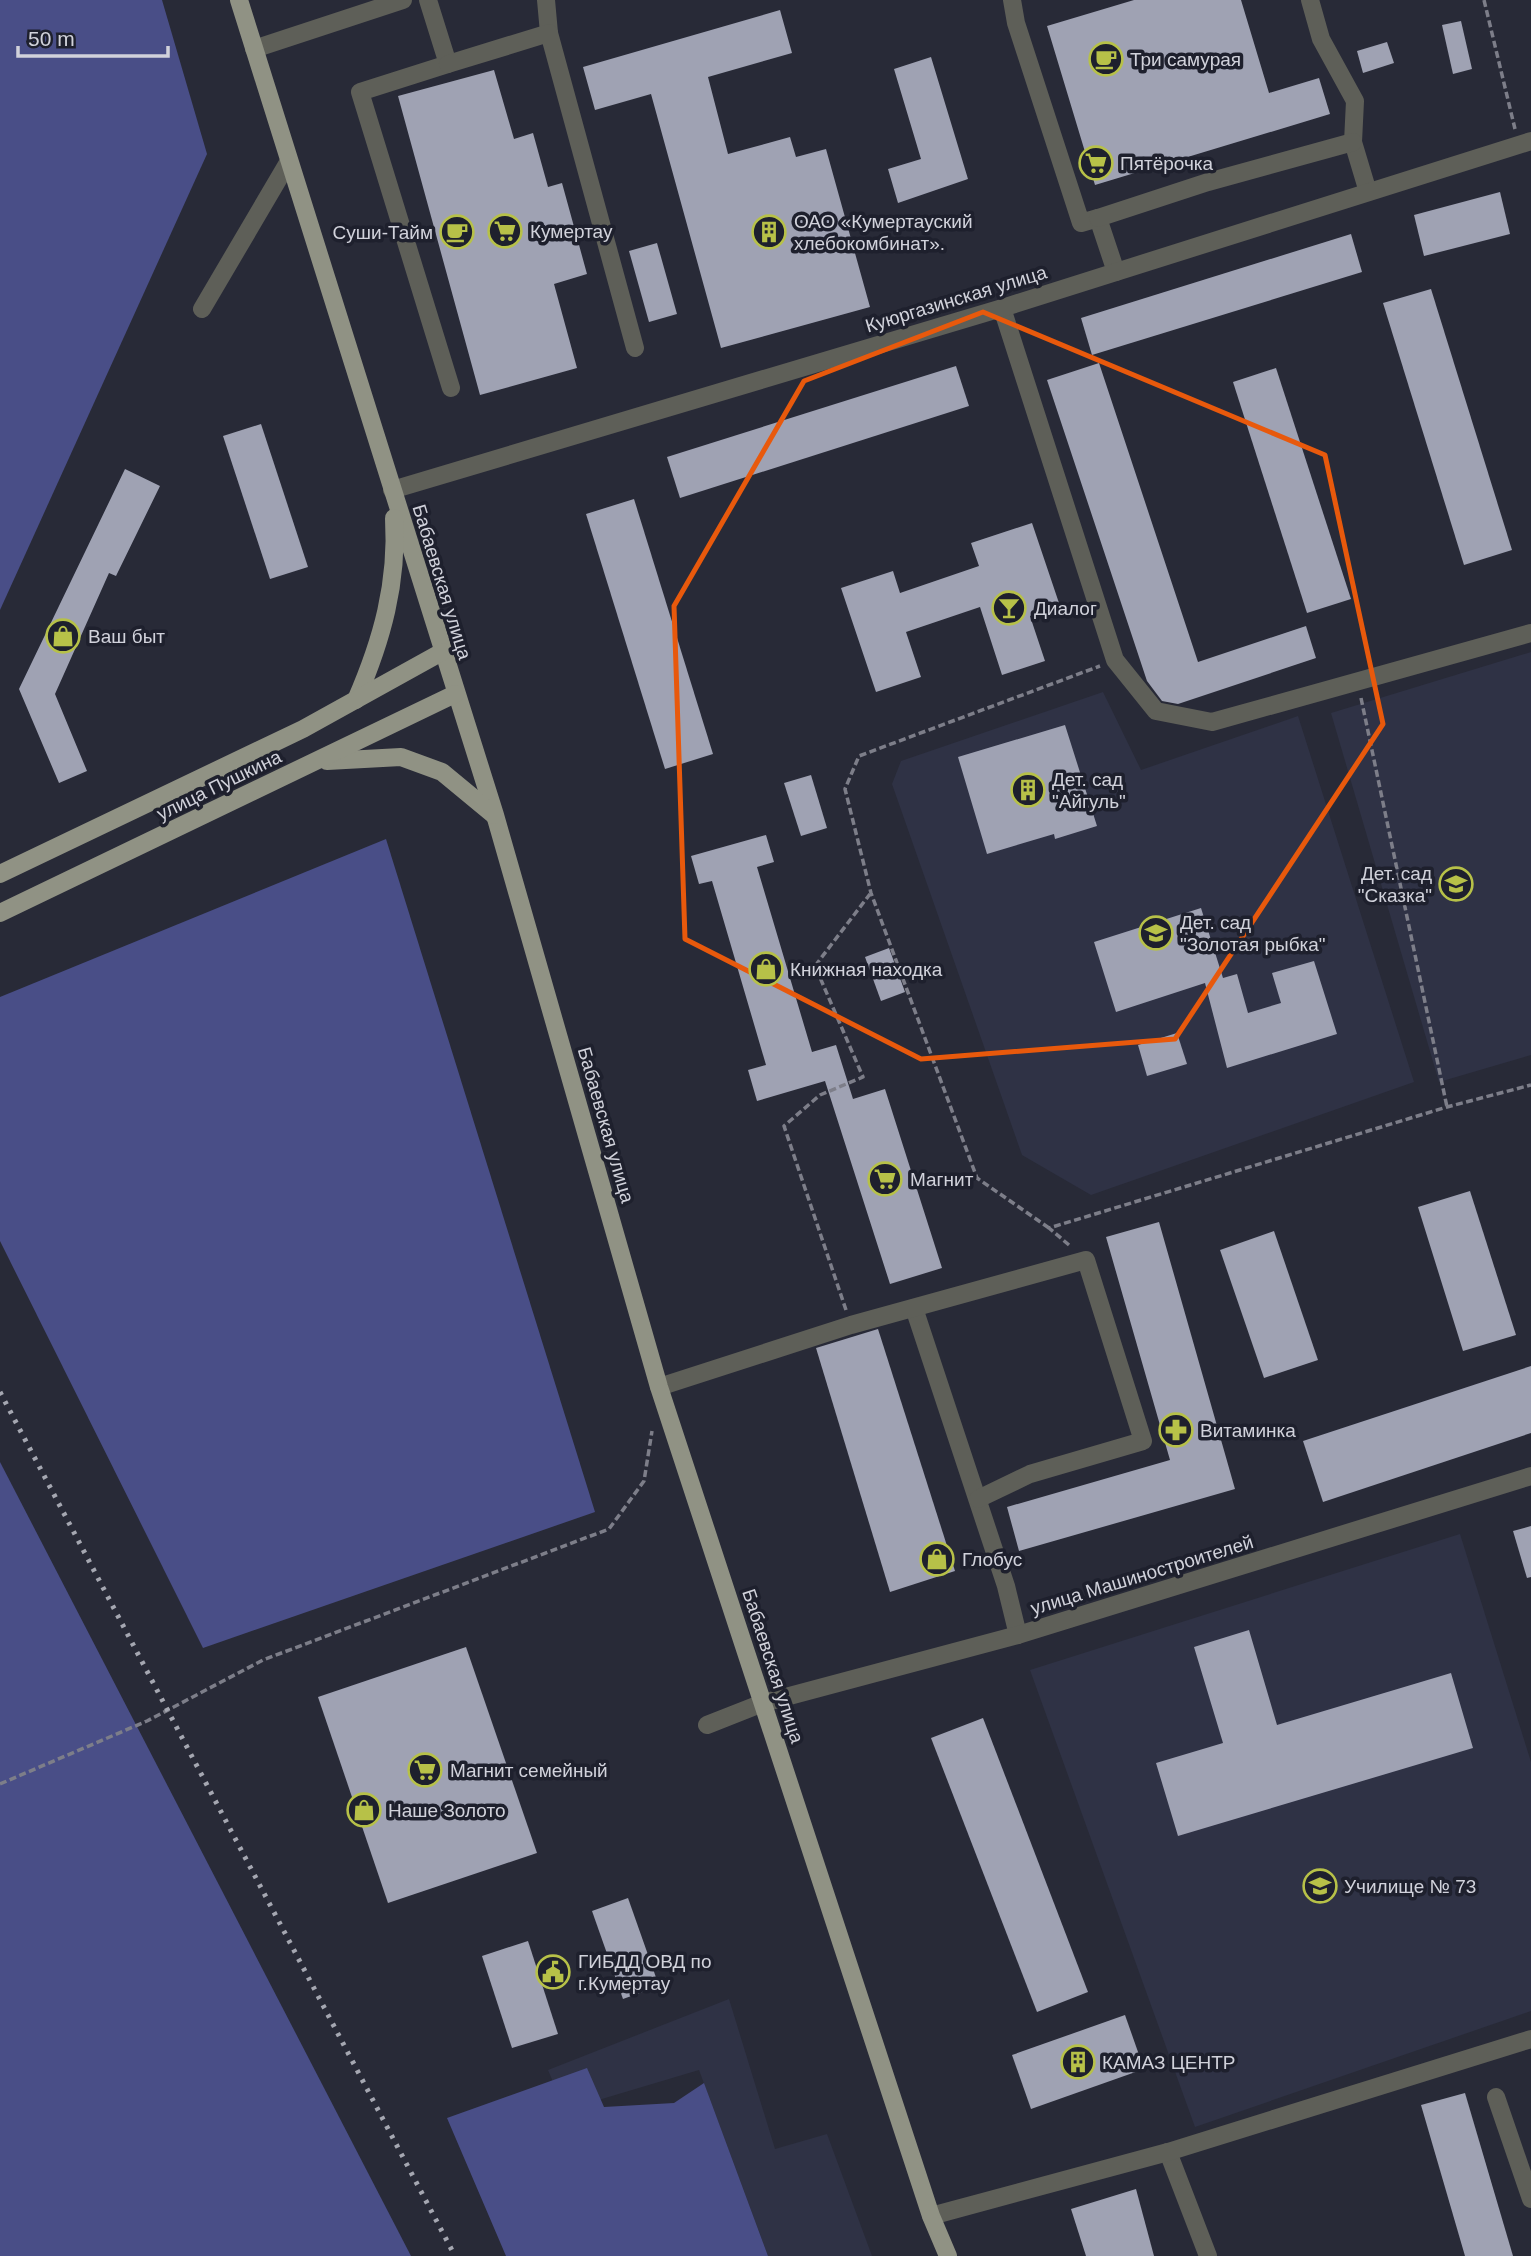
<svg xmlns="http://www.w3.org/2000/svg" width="1531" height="2256" viewBox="0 0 1531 2256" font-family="Arial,sans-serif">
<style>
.built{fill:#2f3245}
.green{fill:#494e87}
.building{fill:#9fa2b3}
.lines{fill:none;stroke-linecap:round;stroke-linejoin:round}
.path{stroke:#7d7e89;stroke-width:3.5;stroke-dasharray:7 3.5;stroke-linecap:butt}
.minor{stroke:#5e5f58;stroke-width:18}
.major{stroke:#909284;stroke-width:18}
.rail{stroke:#a5a7b1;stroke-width:5;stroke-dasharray:3.5 7;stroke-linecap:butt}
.marked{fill:none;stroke:#e8590c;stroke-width:5;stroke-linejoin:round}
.labels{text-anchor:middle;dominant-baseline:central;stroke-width:7;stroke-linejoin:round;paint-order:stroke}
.poi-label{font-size:19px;fill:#d1d2db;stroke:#1e202d;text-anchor:start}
.street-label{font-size:19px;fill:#d1d2db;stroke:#1e202d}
</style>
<rect width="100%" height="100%" fill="#282a37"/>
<!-- built -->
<g class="built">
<path d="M 1531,652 L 1531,1055 L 1439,1082 L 1331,713 Z"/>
<path d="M 1103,692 L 1141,770 L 1298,716 L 1414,1082 L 1091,1195 L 1022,1155 L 892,784 L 901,761 Z"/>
<path d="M 1460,1534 L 1531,1762 L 1531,2011 L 1195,2127 L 1030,1670 Z"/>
<path d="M 729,1999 L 775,2149 L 827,2134 L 872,2256 L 768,2256 L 699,2070 L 565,2110 L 548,2070 Z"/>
</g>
<!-- green -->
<g class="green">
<path d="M 0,0 L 162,0 L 207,154 L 0,610 Z"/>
<path d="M 386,839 L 595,1512 L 203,1648 L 0,1241 L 0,997 Z"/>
<path d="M 0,1462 L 411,2256 L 0,2256 Z"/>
<path d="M 587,2068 L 604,2107 L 674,2103 L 704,2083 L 768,2256 L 506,2256 L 447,2118 Z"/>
</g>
<!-- building -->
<g class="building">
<path d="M 1134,0 L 1241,0 L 1269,93 L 1319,78 L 1330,114 L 1095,185 L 1047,26 Z"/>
<path d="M 780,10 L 792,53 L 708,77 L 728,154 L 790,137 L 796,157 L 826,149 L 870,307 L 721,348 L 651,94 L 595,110 L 583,67 Z"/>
<path d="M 1461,21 L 1472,69 L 1453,74 L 1442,25 Z"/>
<path d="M 1387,42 L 1394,63 L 1363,73 L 1357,51 Z"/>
<path d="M 931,57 L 968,179 L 898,203 L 888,169 L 921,159 L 894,69 Z"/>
<path d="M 494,70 L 514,139 L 533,133 L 548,187 L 562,183 L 587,274 L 554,284 L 577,368 L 480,395 L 398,96 Z"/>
<path d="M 1500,192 L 1510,234 L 1424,256 L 1414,215 Z"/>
<path d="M 1351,234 L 1362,272 L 1092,355 L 1081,318 Z"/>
<path d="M 657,243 L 677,314 L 649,322 L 629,251 Z"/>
<path d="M 1431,289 L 1512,550 L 1464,565 L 1383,303 Z"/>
<path d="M 1099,363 L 1198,662 L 1306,626 L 1316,658 L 1178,704 L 1162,701 L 1147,681 L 1047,380 Z"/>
<path d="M 956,366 L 969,406 L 680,498 L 667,457 Z"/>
<path d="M 1276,368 L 1351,599 L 1307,613 L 1233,382 Z"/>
<path d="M 261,424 L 308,567 L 270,579 L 223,436 Z"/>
<path d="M 125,469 L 160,486 L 116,576 L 109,573 L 55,694 L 87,771 L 59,783 L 19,689 Z"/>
<path d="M 634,499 L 713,754 L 665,769 L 586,514 Z"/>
<path d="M 1032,523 L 1060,606 L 1030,616 L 1045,661 L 1002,675 L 980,607 L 906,632 L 921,677 L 876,692 L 841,588 L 893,571 L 900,593 L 979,566 L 971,543 Z"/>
<path d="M 1065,725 L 1097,826 L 1055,839 L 1054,834 L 987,854 L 958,757 Z"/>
<path d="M 811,775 L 827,828 L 801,836 L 784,783 Z"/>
<path d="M 766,835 L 774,862 L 757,867 L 812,1052 L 836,1045 L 853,1099 L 885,1089 L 942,1268 L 890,1284 L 825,1081 L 757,1101 L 748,1070 L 766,1065 L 712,881 L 699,884 L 691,856 Z"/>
<path d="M 1201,908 L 1223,978 L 1237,974 L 1248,1013 L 1281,1003 L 1272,973 L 1314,961 L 1337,1034 L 1227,1068 L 1205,983 L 1116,1012 L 1094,942 Z"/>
<path d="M 889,948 L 905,992 L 881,1001 L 865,957 Z"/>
<path d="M 1177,1033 L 1187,1064 L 1147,1076 L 1138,1045 Z"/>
<path d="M 1470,1191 L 1516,1335 L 1463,1351 L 1418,1207 Z"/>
<path d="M 1159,1222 L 1235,1489 L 1019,1551 L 1007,1507 L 1170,1460 L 1106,1237 Z"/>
<path d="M 1274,1231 L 1318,1360 L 1264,1378 L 1220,1250 Z"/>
<path d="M 878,1329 L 955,1571 L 890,1592 L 816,1348 Z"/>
<path d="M 1531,1366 L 1531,1433 L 1323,1502 L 1303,1441 Z"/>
<path d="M 1531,1526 L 1531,1577 L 1527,1578 L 1513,1531 Z"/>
<path d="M 1249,1630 L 1277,1725 L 1451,1673 L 1473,1748 L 1178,1836 L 1156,1763 L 1223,1743 L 1194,1647 Z"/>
<path d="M 466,1647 L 537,1853 L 388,1903 L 318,1697 Z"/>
<path d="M 983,1718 L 1088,1992 L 1037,2012 L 931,1738 Z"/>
<path d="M 628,1898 L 659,1986 L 623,1999 L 592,1911 Z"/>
<path d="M 528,1941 L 558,2034 L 512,2048 L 482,1956 Z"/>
<path d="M 1125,2015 L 1144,2069 L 1031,2109 L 1012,2055 Z"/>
<path d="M 1465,2093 L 1513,2256 L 1465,2256 L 1421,2105 Z"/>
<path d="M 1136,2189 L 1154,2256 L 1086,2256 L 1071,2209 Z"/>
</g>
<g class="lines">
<!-- path -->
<g class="path">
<path d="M 1484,0 L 1515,129"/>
<path d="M 1361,698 L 1447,1107"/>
<path d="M 1049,1228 L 977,1178 L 871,893 L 845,789 L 859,756 L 1100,666"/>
<path d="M 1069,1245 L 1049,1228 L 1447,1107 L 1531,1085"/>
<path d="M 846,1310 L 784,1126 L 820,1095 L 863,1077 L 815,966 L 870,894"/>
<path d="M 0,1784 L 147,1721 L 263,1660 L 609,1529 L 644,1481 L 652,1431"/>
</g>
<!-- minor -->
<g class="minor">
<path d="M 428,0 L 448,64 L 360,92 L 451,388"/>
<path d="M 546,0 L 549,33"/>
<path d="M 1012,0 L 1016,23 L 1081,223 L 1098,218 L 1116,272"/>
<path d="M 1310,0 L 1321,39 L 1355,101 L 1353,142 L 1368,192"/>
<path d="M 254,49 L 403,0"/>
<path d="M 448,64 L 549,33 L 635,348"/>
<path d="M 1098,218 L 1208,182 L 1353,142"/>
<path d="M 1002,308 L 1115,660 L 1156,711 L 1212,722 L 1531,633"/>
<path d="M 202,309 L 289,161"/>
<path d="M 392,490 L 1002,308 L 1531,141"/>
<path d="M 914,1308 L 1006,1586 L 1018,1635"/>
<path d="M 659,1387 L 851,1325 L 1086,1260 L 1143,1441 L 1030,1474 L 978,1499"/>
<path d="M 707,1725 L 763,1703 L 1018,1635 L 1531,1476"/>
<path d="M 1496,2097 L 1531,2199"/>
<path d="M 1168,2152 L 1208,2256"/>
<path d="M 931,2216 L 1168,2152 L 1531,2039"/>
</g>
<!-- major -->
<g class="major">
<path d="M 239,0 L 495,815 L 659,1387 L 931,2216 L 948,2256"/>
<path d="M 356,700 C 382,640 398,583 394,518"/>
<path d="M 327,761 L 401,757 L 442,772 L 494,815"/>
<path d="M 0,874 L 303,729 L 442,652"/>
<path d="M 0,913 L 455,694"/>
</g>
<!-- rail -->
<path class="rail" d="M 0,1392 L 455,2256"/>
</g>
<!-- marked area -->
<path class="marked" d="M 983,312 L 1325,455 L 1383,724 L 1175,1039 L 921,1059 L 685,939 L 674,606 L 804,381 Z"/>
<!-- icons -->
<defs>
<symbol id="cafe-ring" viewBox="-11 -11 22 22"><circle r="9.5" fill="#1e202d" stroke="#b7c148" stroke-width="1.5"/><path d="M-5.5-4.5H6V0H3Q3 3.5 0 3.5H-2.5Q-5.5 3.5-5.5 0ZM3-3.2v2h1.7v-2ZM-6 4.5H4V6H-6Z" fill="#b7c148"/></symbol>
<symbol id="supermarket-ring" viewBox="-11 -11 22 22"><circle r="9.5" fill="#1e202d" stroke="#b7c148" stroke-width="1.5"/><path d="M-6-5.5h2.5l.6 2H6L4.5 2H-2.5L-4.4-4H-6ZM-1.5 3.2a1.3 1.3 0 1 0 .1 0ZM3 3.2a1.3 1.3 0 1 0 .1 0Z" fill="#b7c148"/></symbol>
<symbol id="building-ring" viewBox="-11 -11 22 22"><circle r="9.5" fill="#1e202d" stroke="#b7c148" stroke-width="1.5"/><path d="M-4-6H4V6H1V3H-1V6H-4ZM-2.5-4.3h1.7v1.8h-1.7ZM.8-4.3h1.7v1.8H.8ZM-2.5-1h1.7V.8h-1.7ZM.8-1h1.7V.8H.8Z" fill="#b7c148"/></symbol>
<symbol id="bar-ring" viewBox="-11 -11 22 22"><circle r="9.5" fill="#1e202d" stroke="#b7c148" stroke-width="1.5"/><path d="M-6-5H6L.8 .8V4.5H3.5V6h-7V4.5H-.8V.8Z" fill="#b7c148"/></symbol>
<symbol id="shop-ring" viewBox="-11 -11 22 22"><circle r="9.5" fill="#1e202d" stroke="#b7c148" stroke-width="1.5"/><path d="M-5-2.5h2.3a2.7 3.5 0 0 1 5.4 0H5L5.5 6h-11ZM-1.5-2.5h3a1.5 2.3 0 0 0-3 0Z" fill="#b7c148"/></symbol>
<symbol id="school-ring" viewBox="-11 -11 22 22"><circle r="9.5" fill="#1e202d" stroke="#b7c148" stroke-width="1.5"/><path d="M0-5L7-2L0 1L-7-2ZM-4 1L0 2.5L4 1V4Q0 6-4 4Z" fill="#b7c148"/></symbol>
<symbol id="pharmacy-ring" viewBox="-11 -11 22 22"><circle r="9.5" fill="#1e202d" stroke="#b7c148" stroke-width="1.5"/><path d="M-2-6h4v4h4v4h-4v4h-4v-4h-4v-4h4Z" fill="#b7c148"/></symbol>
<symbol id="university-ring" viewBox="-11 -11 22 22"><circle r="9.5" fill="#1e202d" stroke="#b7c148" stroke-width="1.5"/><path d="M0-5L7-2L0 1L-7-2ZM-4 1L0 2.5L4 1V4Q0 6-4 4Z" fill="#b7c148"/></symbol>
<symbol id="civic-ring" viewBox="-11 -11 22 22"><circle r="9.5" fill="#1e202d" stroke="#b7c148" stroke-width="1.5"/><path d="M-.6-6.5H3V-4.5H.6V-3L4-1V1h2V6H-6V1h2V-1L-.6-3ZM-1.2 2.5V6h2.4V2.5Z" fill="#b7c148"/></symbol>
</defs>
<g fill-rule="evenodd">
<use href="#cafe-ring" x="1087" y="40" width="38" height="38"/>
<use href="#supermarket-ring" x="1077" y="144" width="38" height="38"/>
<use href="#supermarket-ring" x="486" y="212" width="38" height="38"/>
<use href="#cafe-ring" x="438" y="213" width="38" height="38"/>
<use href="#building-ring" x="750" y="213" width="38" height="38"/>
<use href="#bar-ring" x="990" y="589" width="38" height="38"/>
<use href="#shop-ring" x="44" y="617" width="38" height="38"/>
<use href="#building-ring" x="1009" y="771" width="38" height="38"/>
<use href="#school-ring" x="1437" y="865" width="38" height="38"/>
<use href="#school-ring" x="1137" y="914" width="38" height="38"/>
<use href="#shop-ring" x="747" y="950" width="38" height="38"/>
<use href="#supermarket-ring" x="866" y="1160" width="38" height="38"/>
<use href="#pharmacy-ring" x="1157" y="1411" width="38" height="38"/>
<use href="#shop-ring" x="918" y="1540" width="38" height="38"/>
<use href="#supermarket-ring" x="406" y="1751" width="38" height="38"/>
<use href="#shop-ring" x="345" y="1791" width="38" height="38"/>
<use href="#university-ring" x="1301" y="1867" width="38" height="38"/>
<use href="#civic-ring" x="534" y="1953" width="38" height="38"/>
<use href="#building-ring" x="1059" y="2043" width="38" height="38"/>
</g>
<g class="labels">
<!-- poi labels -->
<g class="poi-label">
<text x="1130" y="59">Три самурая</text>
<text x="1120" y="163">Пятёрочка</text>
<text x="794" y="221">ОАО «Кумертауский<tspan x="794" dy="22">хлебокомбинат».</tspan></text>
<text x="530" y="231">Кумертау</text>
<text x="433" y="232" text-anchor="end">Суши-Тайм</text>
<text x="1034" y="608">Диалог</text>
<text x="88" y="636">Ваш быт</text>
<text x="1052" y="779">Дет. сад<tspan x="1052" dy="22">"Айгуль"</tspan></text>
<text x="1432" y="873" text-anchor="end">Дет. сад<tspan x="1432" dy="22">"Сказка"</tspan></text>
<text x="1180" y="922">Дет. сад<tspan x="1180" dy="22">"Золотая рыбка"</tspan></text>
<text x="790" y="969">Книжная находка</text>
<text x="910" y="1179">Магнит</text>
<text x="1200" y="1430">Витаминка</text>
<text x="962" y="1559">Глобус</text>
<text x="450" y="1770">Магнит семейный</text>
<text x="388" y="1810">Наше Золото</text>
<text x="1344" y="1886">Училище № 73</text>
<text x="578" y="1961">ГИБДД ОВД по<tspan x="578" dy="22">г.Кумертау</tspan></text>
<text x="1102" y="2062">КАМАЗ ЦЕНТР</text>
</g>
<!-- street labels -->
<g class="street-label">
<text transform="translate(956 299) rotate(-17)">Куюргазинская улица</text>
<text transform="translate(442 582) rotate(73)">Бабаевская улица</text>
<text transform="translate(219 785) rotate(-26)">улица Пушкина</text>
<text transform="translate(606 1125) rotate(74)">Бабаевская улица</text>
<text transform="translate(1142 1575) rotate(-17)">улица Машиностроителей</text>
<text transform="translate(773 1666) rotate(72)">Бабаевская улица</text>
</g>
</g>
<!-- scale -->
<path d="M18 46v10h150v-10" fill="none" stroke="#d1d2db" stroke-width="3.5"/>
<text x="28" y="46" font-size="21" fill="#d1d2db" stroke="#1e202d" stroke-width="5" paint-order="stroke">50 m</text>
</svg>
